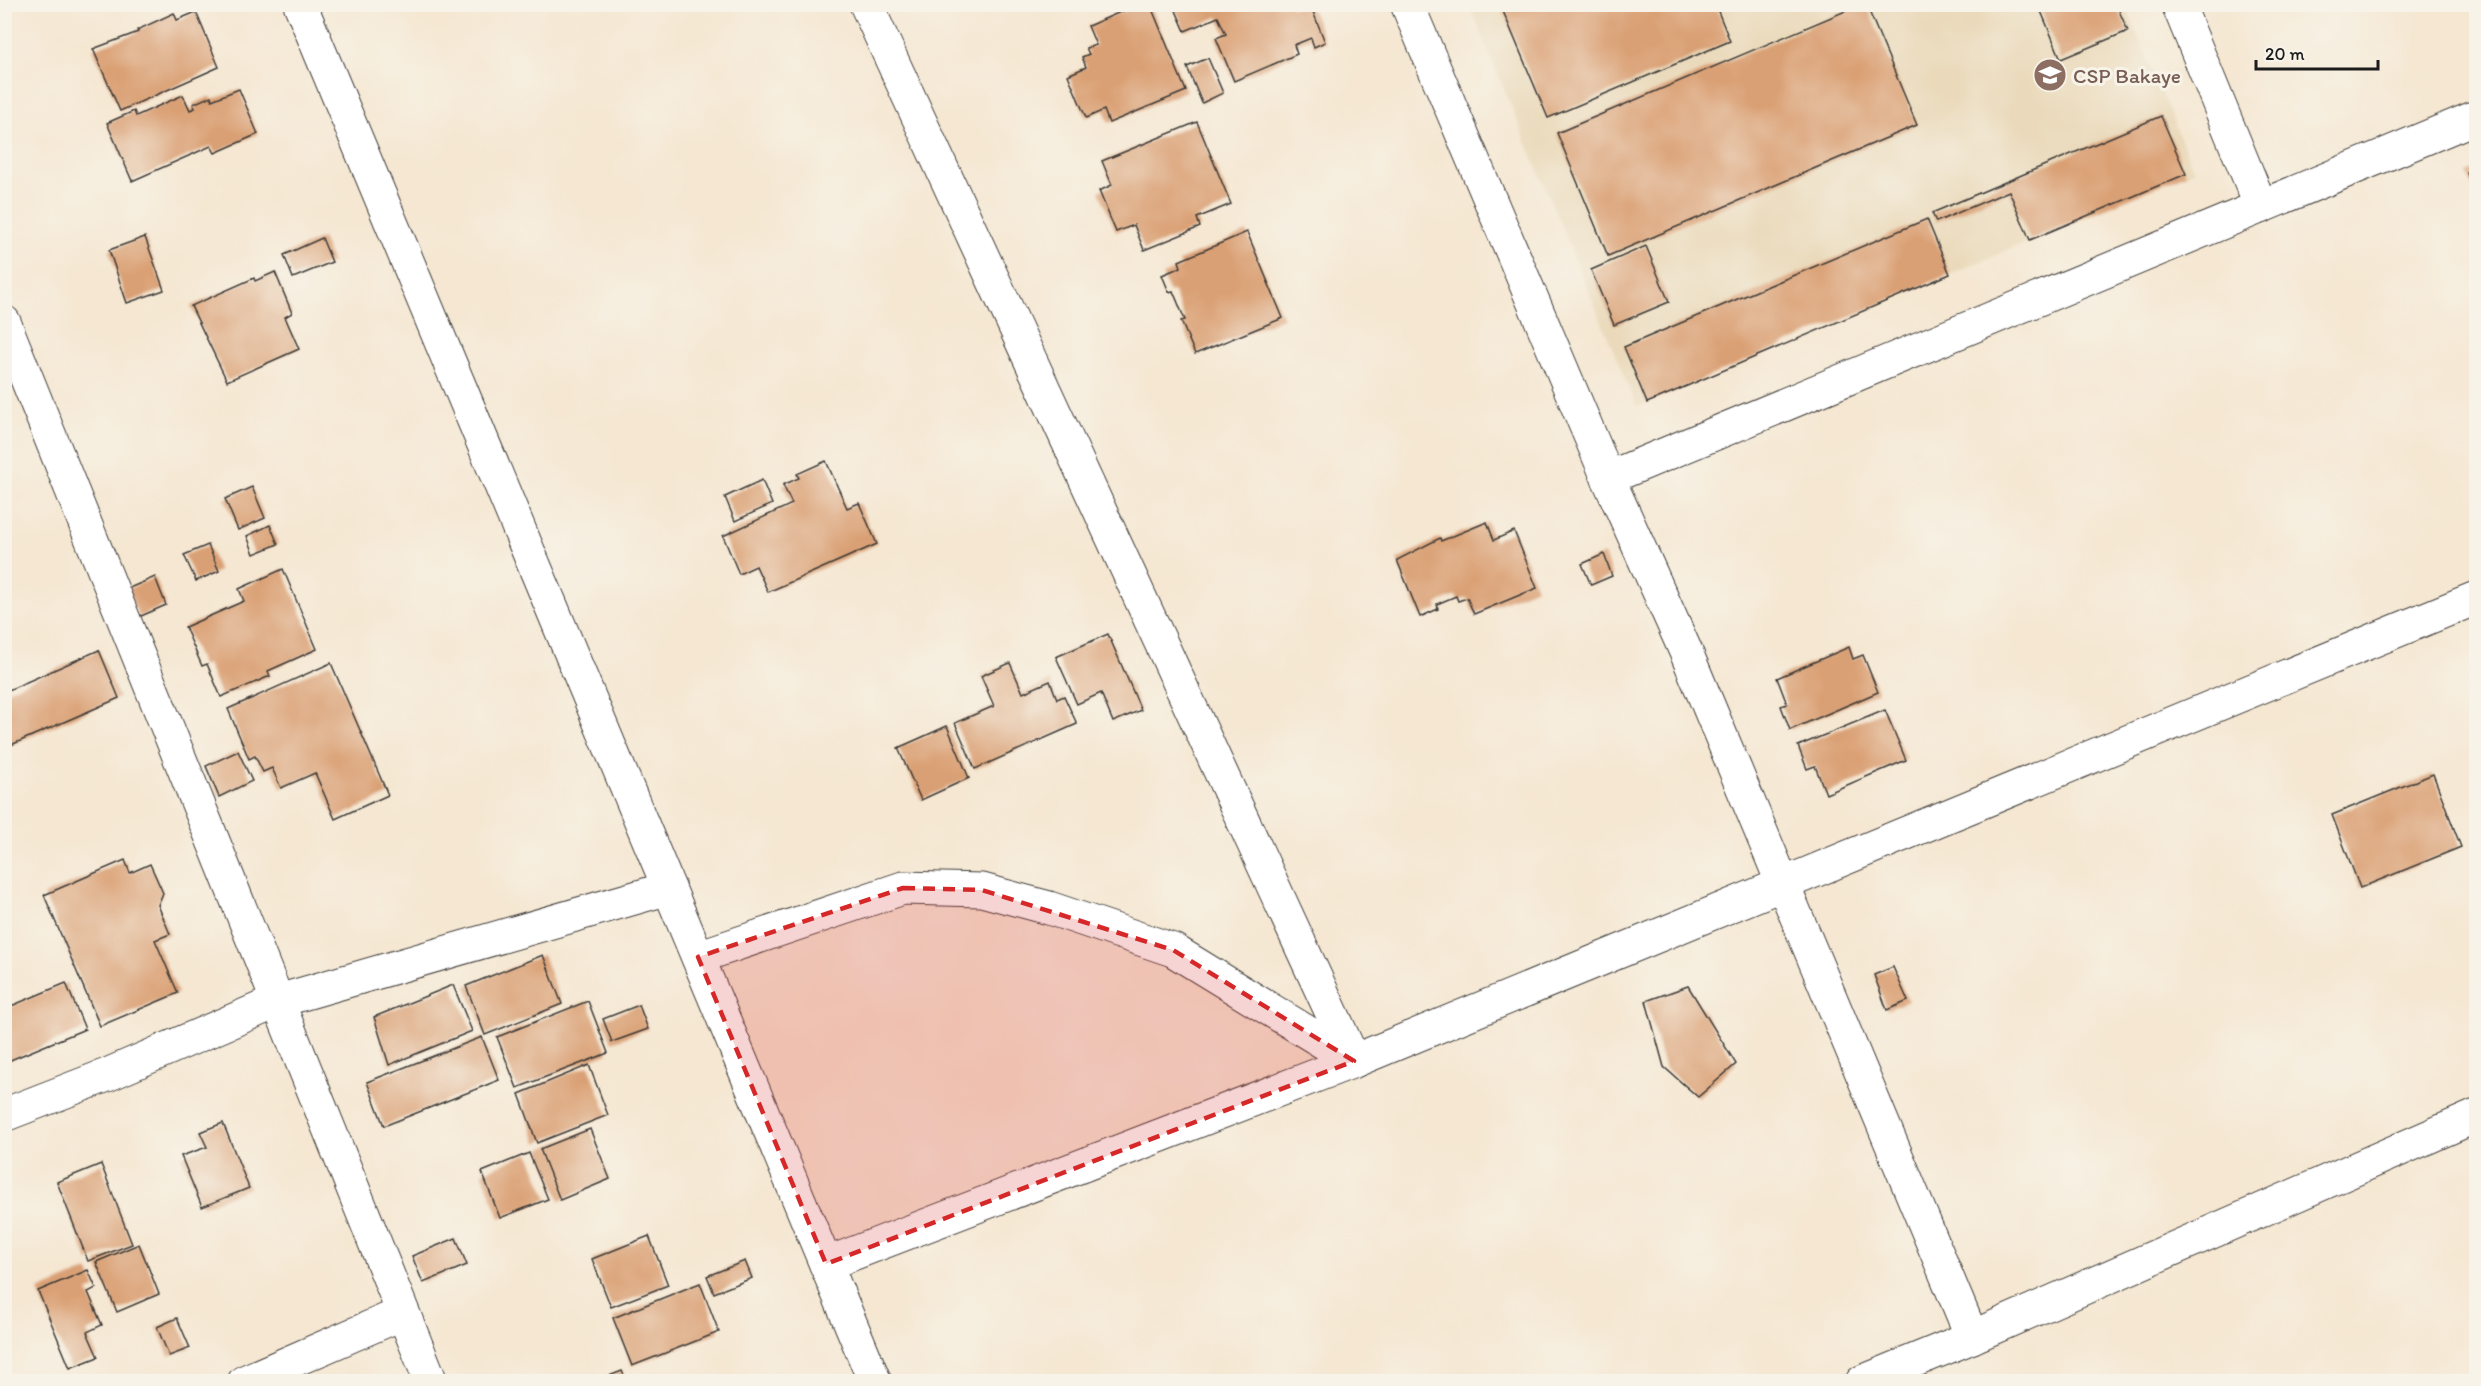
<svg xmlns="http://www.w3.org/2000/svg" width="2481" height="1386" viewBox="0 0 2481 1386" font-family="Itim,sans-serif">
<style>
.built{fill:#ead9ba}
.building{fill:#daa074}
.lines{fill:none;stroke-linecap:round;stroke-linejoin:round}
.minor-casing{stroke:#3d3a37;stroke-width:35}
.minor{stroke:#fff;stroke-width:33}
.marked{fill:#d62828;fill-opacity:0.2;stroke:#d62828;stroke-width:4.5;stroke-dasharray:12 8;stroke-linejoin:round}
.labels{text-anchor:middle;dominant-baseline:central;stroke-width:6;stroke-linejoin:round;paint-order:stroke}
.education-label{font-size:21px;fill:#785e54;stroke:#f7f3e8;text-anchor:start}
</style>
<rect width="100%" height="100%" fill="#f7f3e8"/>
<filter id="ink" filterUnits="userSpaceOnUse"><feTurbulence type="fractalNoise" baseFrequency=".0167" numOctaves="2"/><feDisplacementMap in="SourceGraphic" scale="12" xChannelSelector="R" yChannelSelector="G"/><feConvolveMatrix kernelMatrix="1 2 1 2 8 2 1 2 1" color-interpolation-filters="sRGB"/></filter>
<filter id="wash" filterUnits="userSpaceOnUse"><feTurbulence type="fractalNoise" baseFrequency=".008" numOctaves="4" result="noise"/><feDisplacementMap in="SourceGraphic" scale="24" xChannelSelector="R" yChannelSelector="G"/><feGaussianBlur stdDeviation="1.35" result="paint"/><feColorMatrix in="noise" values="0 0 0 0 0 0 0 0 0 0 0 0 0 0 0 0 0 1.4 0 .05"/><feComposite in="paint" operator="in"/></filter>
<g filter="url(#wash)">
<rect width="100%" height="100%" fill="#f5e7d2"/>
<!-- built -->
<path class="built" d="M 1469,5 L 2125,5 L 2194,171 L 1637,407 Z"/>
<g id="blocks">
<!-- building -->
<g class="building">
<path d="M 1139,4 L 1150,4 L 1186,91 L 1109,123 L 1104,110 L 1086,118 L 1068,75 L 1086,67 L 1082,57 L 1089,54 L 1086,48 L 1096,45 L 1088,26 Z"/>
<path d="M 1173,4 L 1290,4 L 1291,7 L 1310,4 L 1325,42 L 1314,47 L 1311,38 L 1294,45 L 1297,54 L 1234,81 L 1216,38 L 1226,34 L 1218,17 L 1185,31 Z"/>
<path d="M 1500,4 L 1715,4 L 1730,41 L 1548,118 Z"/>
<path d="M 1862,4 L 1866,4 L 1917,125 L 1608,256 L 1557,133 Z"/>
<path d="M 2038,4 L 2116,4 L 2128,31 L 2061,59 Z"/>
<path d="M 196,12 L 219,67 L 120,111 L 93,49 L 138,32 L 137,30 L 174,13 L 177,20 Z"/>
<path d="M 1208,58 L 1223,93 L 1202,103 L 1187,67 Z"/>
<path d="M 239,89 L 258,134 L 215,153 L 211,146 L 132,181 L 107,123 L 134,111 L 136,116 L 183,95 L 190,110 L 195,108 L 193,104 L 211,96 L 212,100 Z"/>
<path d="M 2161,116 L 2186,174 L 2030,240 L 2009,191 L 1936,222 L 1932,213 Z"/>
<path d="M 1197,122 L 1231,204 L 1197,218 L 1200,227 L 1144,250 L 1134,225 L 1116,232 L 1099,191 L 1112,185 L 1102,161 Z"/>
<path d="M 2476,169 L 2476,196 L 2467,173 Z"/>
<path d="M 1927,219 L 1950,274 L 1647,403 L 1624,347 Z"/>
<path d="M 1247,232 L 1283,318 L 1195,354 L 1181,321 L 1185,320 L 1173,291 L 1169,292 L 1162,275 L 1181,267 L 1179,261 Z"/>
<path d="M 145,237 L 164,290 L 127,303 L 109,250 Z"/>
<path d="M 322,238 L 332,262 L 293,278 L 284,255 Z"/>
<path d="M 1646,246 L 1669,302 L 1614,325 L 1591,270 Z"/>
<path d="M 275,272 L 292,313 L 285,317 L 299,349 L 227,381 L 191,306 L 254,278 L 255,281 Z"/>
<path d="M 826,461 L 847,508 L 859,503 L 877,544 L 768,592 L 756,566 L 739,574 L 723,536 L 792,504 L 783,485 L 799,478 L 797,474 Z"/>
<path d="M 762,480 L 772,504 L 735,521 L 725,497 Z"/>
<path d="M 252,487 L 265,518 L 238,530 L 225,499 Z"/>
<path d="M 1487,522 L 1494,540 L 1514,531 L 1537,588 L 1474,614 L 1467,598 L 1458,601 L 1456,596 L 1437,604 L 1438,609 L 1420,617 L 1397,560 L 1440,538 L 1441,541 Z"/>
<path d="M 270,525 L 278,544 L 254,554 L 247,536 Z"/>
<path d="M 208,545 L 219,571 L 196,581 L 184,555 Z"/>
<path d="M 1604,554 L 1612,576 L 1591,585 L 1582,564 Z"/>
<path d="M 283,569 L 317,649 L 268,671 L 270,676 L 221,697 L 207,664 L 202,666 L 185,627 L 244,601 L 239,589 Z"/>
<path d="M 155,577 L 166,605 L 139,617 L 127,589 Z"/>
<path d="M 1108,634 L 1141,710 L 1113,722 L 1101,693 L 1077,704 L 1056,657 Z"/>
<path d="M 1849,647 L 1853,659 L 1863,655 L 1878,692 L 1790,730 L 1781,706 L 1787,704 L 1777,678 Z"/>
<path d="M 99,650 L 119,698 L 4,748 L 4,692 Z"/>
<path d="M 331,663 L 388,795 L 335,819 L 315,773 L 281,788 L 272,768 L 263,772 L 255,756 L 249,759 L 228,709 Z"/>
<path d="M 1010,663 L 1023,693 L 1050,681 L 1057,699 L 1064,696 L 1077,724 L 975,769 L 955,723 L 994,706 L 981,676 Z"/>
<path d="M 1885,710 L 1906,760 L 1826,794 L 1815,766 L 1807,769 L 1798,746 Z"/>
<path d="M 947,726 L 969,778 L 921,800 L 898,748 Z"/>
<path d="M 238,751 L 252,781 L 219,797 L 206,766 Z"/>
<path d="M 2433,774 L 2461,847 L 2360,888 L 2332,815 Z"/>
<path d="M 125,860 L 130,873 L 150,864 L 163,893 L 158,905 L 170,934 L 155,940 L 178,993 L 100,1026 L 44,895 Z"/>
<path d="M 543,955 L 562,1004 L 485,1035 L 466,986 Z"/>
<path d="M 1893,967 L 1908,1001 L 1887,1010 L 1874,975 Z"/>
<path d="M 66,983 L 85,1029 L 8,1061 L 4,1054 L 4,1009 Z"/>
<path d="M 453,985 L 472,1031 L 389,1065 L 374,1017 Z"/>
<path d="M 1688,986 L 1736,1064 L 1698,1097 L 1664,1067 L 1646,1001 Z"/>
<path d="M 588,1001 L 608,1053 L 517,1088 L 497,1037 Z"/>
<path d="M 639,1005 L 648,1029 L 612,1042 L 603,1019 Z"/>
<path d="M 482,1037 L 499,1080 L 384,1126 L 367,1082 Z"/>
<path d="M 589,1065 L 608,1115 L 537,1143 L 519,1094 Z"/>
<path d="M 223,1123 L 249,1188 L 202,1207 L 181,1156 L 207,1147 L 200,1132 Z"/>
<path d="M 590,1129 L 610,1179 L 560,1200 L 540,1149 Z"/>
<path d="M 529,1153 L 548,1199 L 500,1218 L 482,1172 Z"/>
<path d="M 101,1164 L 132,1244 L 88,1261 L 57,1182 Z"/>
<path d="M 649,1236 L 668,1285 L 611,1307 L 592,1259 Z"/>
<path d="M 456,1238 L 467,1265 L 423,1283 L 412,1256 Z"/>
<path d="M 139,1244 L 159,1294 L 117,1312 L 96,1262 Z"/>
<path d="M 745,1261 L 752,1278 L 714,1293 L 707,1276 Z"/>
<path d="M 88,1270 L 96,1288 L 88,1292 L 102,1325 L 87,1332 L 98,1357 L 70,1368 L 38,1291 Z"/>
<path d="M 700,1283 L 719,1332 L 632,1366 L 613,1318 Z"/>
<path d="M 177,1318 L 190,1348 L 169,1356 L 157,1327 Z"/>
<path d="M 622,1371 L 627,1382 L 596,1382 L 596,1381 Z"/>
</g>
</g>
</g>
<g filter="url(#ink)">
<use href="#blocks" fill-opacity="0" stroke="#3d3a37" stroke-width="1.5"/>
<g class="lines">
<defs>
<g id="minor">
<path d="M 300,4 L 875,1382"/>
<path d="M 866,4 L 1354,1061"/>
<path d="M 1407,4 L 1608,478 L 1686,652 L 1972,1337"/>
<path d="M 2178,4 L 2261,207"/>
<path d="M 4,322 L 431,1382"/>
<path d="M 1608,478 L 2476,117"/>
<path d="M 698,957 L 903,888 L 982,890 L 1049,908 L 1173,950 L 1354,1061"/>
<path d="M 4,1115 L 107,1075 L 278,1001 L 669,888"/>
<path d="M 826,1264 L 1354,1061 L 2476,598"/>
<path d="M 244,1382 L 403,1313"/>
<path d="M 1862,1382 L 1972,1337 L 2476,1116"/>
</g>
</defs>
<!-- minor casing -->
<use href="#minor" class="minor-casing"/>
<!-- minor -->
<use href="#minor" class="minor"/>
</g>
</g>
<!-- marked area -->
<path class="marked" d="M 903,888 L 982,890 L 1173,950 L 1354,1061 L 826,1264 L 698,957 Z"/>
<!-- icons -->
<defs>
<symbol id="school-disc" viewBox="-11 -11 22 22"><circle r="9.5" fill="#8d6e63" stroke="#f7f3e8"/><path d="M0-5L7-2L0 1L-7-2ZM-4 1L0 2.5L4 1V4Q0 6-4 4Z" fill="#fff"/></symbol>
</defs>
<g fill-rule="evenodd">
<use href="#school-disc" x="2031" y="56" width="38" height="38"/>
</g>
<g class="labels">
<!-- education labels -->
<g class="education-label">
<text x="2073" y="75">CSP Bakaye</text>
</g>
</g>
<!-- margin -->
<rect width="2481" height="1386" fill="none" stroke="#f7f3e8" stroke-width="24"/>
<!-- scale -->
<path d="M2256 60v9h122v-9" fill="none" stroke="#1c1c1c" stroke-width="3"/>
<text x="2265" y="60" font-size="18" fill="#1c1c1c" stroke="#f7f3e8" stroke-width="4.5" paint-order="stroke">20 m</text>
</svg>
